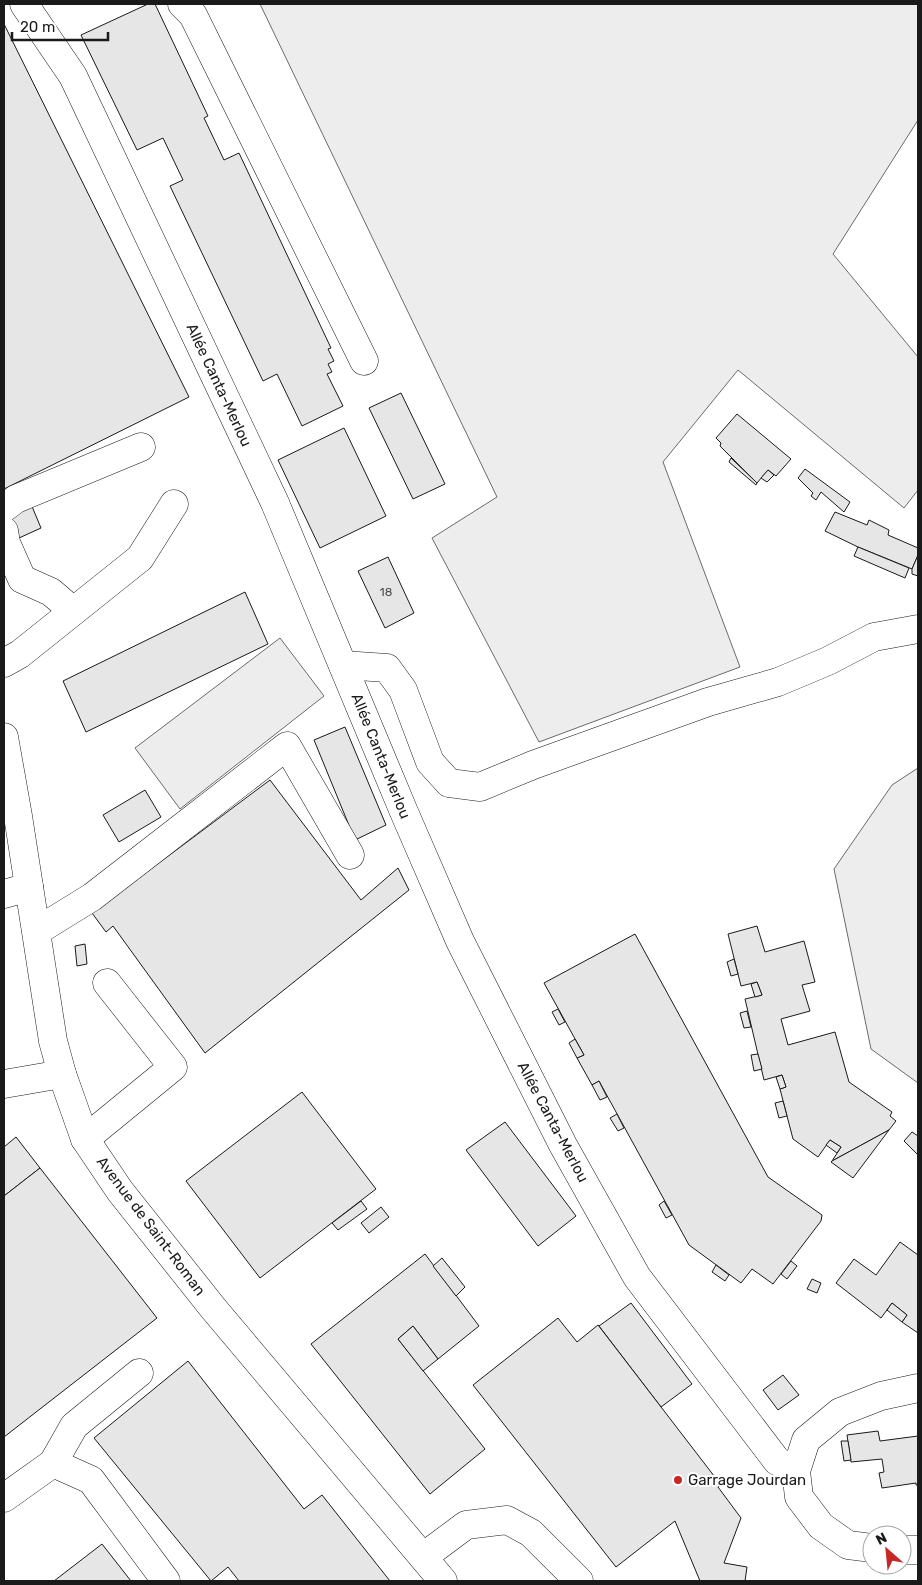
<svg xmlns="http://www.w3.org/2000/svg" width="922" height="1585" viewBox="0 0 922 1585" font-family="Rubik,sans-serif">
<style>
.built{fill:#ededed;stroke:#6a6a6a}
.building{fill:#e6e6e6;stroke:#1a1a1a}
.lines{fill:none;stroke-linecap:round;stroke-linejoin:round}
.minor-casing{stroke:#1a1a1a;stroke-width:29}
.minor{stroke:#fff;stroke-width:28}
.poi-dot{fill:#c62828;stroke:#fff;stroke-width:2}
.labels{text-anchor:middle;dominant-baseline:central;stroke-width:4;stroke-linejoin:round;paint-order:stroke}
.number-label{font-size:12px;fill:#4d4d4d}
.street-label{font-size:15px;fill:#1a1a1a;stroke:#fff}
.poi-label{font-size:15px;fill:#1a1a1a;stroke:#fff;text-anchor:start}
</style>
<rect width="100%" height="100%" fill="#fff"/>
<!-- built -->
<g class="built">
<path d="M 260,4 L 918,4 L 918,120 L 833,254 L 918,357 L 918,490 L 904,508 L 738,370 L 663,462 L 740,667 L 539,742 L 432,538 L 497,497 Z"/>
<path d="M 280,638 L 324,696 L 180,809 L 135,748 Z"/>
<path d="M 918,768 L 918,1083 L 871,1049 L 834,869 L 892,785 Z"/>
</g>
<!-- building -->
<g class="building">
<path d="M 148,4 L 155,4 L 208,116 L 204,118 L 224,160 L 239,153 L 331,348 L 328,349 L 334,361 L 328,364 L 332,372 L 327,374 L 343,406 L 302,426 L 277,374 L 263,381 L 170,186 L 183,180 L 163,138 L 137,150 L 81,35 Z"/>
<path d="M 4,24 L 189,397 L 4,489 Z"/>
<path d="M 401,393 L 445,484 L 413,499 L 369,408 Z"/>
<path d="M 737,414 L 791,459 L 776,476 L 768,470 L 757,483 L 720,446 L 721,443 L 716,438 Z"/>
<path d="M 344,428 L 386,516 L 320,548 L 278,460 Z"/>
<path d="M 731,458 L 757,483 L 756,485 L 729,462 Z"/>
<path d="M 805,469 L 850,502 L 844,512 L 821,492 L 816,500 L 811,496 L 813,493 L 798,478 Z"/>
<path d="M 768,470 L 774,475 L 767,482 L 761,478 Z"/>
<path d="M 31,504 L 41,528 L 19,538 L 12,520 L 15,511 Z"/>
<path d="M 835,512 L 867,525 L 869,520 L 889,530 L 888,535 L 918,548 L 918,555 L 912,569 L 858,547 L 825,531 Z"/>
<path d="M 858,547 L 909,568 L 905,578 L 854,556 Z"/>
<path d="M 918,555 L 918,576 L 912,574 L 912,569 Z"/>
<path d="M 388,557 L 414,613 L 385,628 L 358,571 Z"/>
<path d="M 245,592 L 268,644 L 86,732 L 63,681 Z"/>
<path d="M 345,727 L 386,825 L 355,840 L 314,740 Z"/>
<path d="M 270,780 L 361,900 L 398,868 L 409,890 L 205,1053 L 113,926 L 106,932 L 92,913 Z"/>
<path d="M 145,790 L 161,817 L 119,842 L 103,815 Z"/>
<path d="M 757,926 L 765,952 L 804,941 L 815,982 L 802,985 L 810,1011 L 781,1019 L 788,1045 L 835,1032 L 849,1082 L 892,1112 L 890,1116 L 896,1121 L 889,1130 L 832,1161 L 841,1147 L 830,1140 L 818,1157 L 793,1139 L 780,1089 L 786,1087 L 782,1075 L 764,1080 L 745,999 L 762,995 L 757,982 L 741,986 L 728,934 Z"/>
<path d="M 635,934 L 768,1177 L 822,1215 L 821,1221 L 773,1284 L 752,1269 L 741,1283 L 689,1245 L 599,1081 L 592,1085 L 577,1058 L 584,1055 L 544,983 Z"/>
<path d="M 85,944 L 87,964 L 77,966 L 75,946 Z"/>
<path d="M 734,959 L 738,974 L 731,976 L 727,962 Z"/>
<path d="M 757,982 L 762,995 L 755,997 L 751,984 Z"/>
<path d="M 558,1009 L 565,1022 L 559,1025 L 552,1012 Z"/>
<path d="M 747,1011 L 751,1027 L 744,1028 L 740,1013 Z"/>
<path d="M 575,1039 L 584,1055 L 577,1058 L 569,1043 Z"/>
<path d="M 758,1054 L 762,1069 L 754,1071 L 751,1055 Z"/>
<path d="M 782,1075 L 786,1087 L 780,1089 L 776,1077 Z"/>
<path d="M 599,1081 L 607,1097 L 600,1100 L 592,1085 Z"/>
<path d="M 302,1092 L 376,1189 L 260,1278 L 186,1181 Z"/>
<path d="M 783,1101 L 787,1116 L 779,1118 L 775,1103 Z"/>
<path d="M 617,1114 L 624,1128 L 618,1131 L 610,1118 Z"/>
<path d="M 505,1122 L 576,1216 L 538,1246 L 466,1150 Z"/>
<path d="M 889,1130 L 853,1178 L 831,1162 L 832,1161 Z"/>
<path d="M 912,1132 L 918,1136 L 918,1155 L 904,1141 Z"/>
<path d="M 16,1137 L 40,1168 L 4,1196 L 4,1147 Z"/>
<path d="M 830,1140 L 841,1147 L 837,1153 L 826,1145 Z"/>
<path d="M 40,1168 L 157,1318 L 4,1437 L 4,1196 Z"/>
<path d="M 361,1201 L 367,1209 L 338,1230 L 332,1223 Z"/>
<path d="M 664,1201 L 672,1215 L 666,1218 L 659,1205 Z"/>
<path d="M 381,1207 L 389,1217 L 369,1233 L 361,1223 Z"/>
<path d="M 900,1242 L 918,1255 L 918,1333 L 902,1322 L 907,1315 L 892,1303 L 881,1318 L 836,1283 L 854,1259 L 876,1275 Z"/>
<path d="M 425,1254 L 479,1326 L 438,1359 L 413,1326 L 398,1339 L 485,1449 L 430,1494 L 311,1344 Z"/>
<path d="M 442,1258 L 465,1287 L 456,1296 L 433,1266 Z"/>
<path d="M 791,1261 L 797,1266 L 787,1279 L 781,1274 Z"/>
<path d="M 716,1265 L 729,1275 L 725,1281 L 712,1272 Z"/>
<path d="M 812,1279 L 821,1283 L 817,1293 L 807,1289 Z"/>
<path d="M 631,1303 L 692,1384 L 661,1407 L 599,1326 Z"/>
<path d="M 892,1303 L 907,1315 L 902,1322 L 887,1310 Z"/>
<path d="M 558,1318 L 577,1342 L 598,1325 L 721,1485 L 718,1487 L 741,1518 L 724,1563 L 747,1567 L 745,1581 L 700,1581 L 675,1521 L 616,1567 L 473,1385 Z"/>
<path d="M 413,1326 L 438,1359 L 423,1371 L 398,1339 Z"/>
<path d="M 188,1361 L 304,1509 L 322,1495 L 390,1581 L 239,1581 L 228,1567 L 211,1581 L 94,1438 Z"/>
<path d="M 783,1375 L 799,1395 L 778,1410 L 763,1390 Z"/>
<path d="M 878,1431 L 880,1441 L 918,1436 L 918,1485 L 916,1485 L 916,1483 L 882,1488 L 879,1473 L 884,1472 L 882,1459 L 851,1462 L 847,1435 Z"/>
<path d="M 841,1441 L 848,1441 L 851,1460 L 844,1461 Z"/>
<path d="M 102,1544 L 131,1581 L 54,1581 Z"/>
</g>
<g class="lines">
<defs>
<g id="minor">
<path d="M 24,4 L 73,76 L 275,503 L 404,812 L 460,941 L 563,1145 L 637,1277 L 777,1461 L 796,1471"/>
<path d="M 182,4 L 193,15 L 364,361"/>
<path d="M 4,508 L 16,499 L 141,447"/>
<path d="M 4,531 L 6,543 L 22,579 L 51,592 L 73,611"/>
<path d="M 4,663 L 20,654 L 140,558 L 174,504"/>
<path d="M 343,665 L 387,668 L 403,690 L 430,762 L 449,783 L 480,787 L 533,765 L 708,702 L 778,682 L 828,661 L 874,637 L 918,629"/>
<path d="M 4,737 L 18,816 L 53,1041 L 62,1074 L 85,1139 L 120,1191 L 213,1308 L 443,1581"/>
<path d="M 4,894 L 29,887"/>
<path d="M 37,931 L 92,897 L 287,746 L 350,855"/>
<path d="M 4,1084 L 62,1074"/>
<path d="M 85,1139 L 173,1067 L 107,983"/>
<path d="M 53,1463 L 74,1426 L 139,1373"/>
<path d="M 4,1498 L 53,1463 L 91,1480 L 166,1581"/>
<path d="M 872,1548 L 848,1545 L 821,1526 L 799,1497 L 796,1471 L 806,1440 L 840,1412 L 881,1396 L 918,1388"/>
<path d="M 902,1550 L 918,1550"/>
<path d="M 423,1557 L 466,1525 L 507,1520 L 531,1533 L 579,1581"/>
</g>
</defs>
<!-- minor casing -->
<use href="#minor" class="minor-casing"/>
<!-- minor -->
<use href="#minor" class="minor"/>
</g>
<!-- markers -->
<circle class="poi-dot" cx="678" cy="1480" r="5"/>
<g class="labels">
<!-- number labels -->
<g class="number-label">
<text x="386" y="592">18</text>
</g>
<!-- street labels -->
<g class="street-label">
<text transform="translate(219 385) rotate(65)">Allée Canta-Merlou</text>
<text transform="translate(381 756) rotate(68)">Allée Canta-Merlou</text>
<text transform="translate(553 1122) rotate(62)">Allée Canta-Merlou</text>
<text transform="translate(151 1226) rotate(53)">Avenue de Saint-Roman</text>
</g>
<!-- poi labels -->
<g class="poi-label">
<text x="688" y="1480">Garrage Jourdan</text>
</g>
</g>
<!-- border -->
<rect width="922" height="1585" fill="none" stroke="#1a1a1a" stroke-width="10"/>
<!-- north arrow -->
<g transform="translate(887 1550) rotate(333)"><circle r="24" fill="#ffffff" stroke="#a3a3a3"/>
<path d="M0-4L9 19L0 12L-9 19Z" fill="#c62828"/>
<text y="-8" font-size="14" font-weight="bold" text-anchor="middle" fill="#1a1a1a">N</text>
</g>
<!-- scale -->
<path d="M12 32v8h96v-8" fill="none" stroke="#1a1a1a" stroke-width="2.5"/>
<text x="20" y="32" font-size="15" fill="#1a1a1a" stroke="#ffffff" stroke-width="4" paint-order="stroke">20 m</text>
</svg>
